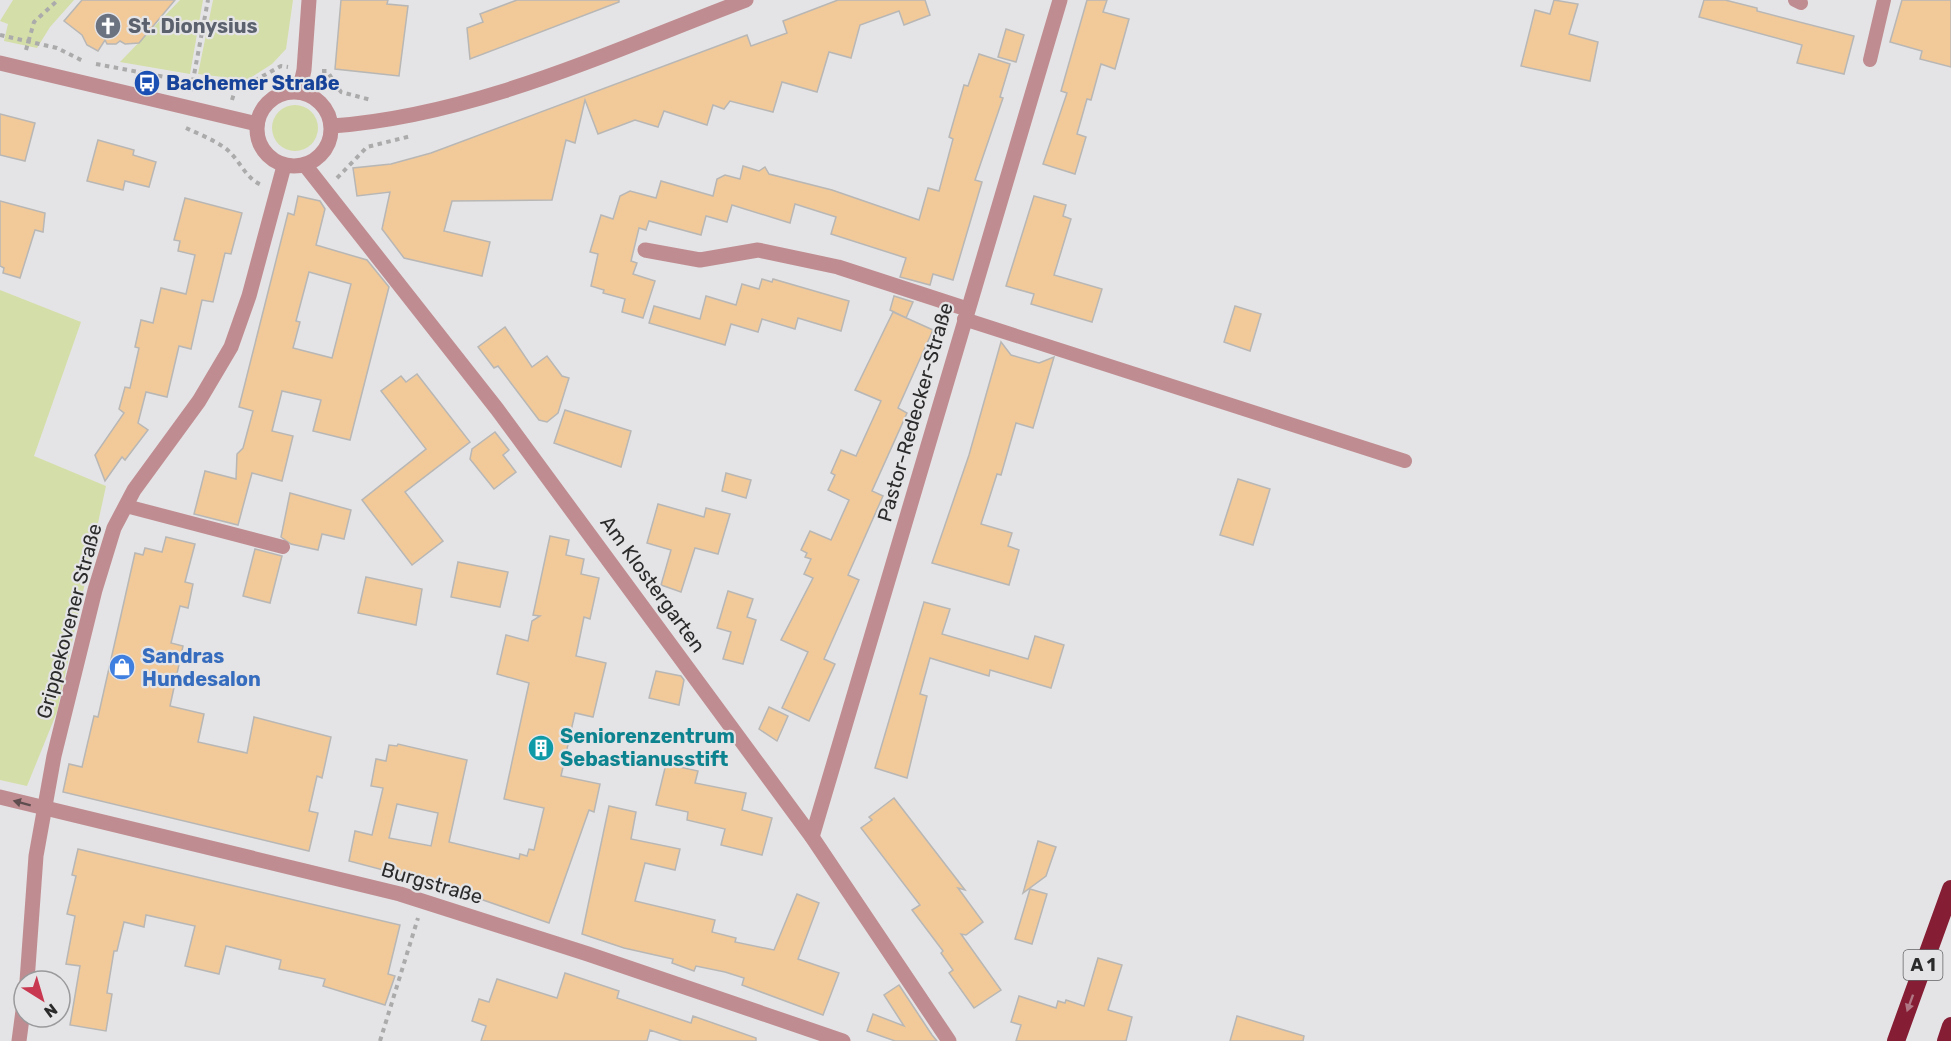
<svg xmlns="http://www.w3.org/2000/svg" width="1951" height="1041" viewBox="0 0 1951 1041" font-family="Rubik,sans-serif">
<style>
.green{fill:#d4dea8}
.building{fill:#f2c999;stroke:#b8b7b5;stroke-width:1.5;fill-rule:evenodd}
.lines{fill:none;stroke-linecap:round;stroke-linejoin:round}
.path{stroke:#ababac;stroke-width:4;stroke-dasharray:4.5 4.5;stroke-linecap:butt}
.service{stroke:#bf8d91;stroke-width:14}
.minor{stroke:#bf8d91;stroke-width:15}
.tertiary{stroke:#bf8d91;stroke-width:15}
.motorway{stroke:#851e34;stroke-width:18}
.oneway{fill:#5f4d4f}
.oneway2{fill:#b07784}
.labels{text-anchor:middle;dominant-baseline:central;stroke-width:4.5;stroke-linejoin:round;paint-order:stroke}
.shield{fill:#e4e4e6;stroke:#626264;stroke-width:1.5}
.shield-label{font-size:18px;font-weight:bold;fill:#2b2b2c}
.worship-label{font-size:20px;font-weight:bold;fill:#5b616d;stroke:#e4e4e6;text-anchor:start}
.transit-label{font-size:20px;font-weight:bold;fill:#164399;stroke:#e4e4e6;text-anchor:start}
.street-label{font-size:20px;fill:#2b2b2c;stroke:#e4e4e6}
.shop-label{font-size:20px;font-weight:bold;fill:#366cbe;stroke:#e4e4e6;text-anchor:start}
.culture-label{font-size:20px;font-weight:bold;fill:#0d838f;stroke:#e4e4e6;text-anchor:start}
</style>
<rect width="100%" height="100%" fill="#e4e4e6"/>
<!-- green -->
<g class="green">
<path d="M 13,0 L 74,0 L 50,27 L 37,48 L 4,41 L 8,24 L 0,21 Z"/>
<path d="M 180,0 L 203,0 L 190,74 L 120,62 Z"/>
<path d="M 213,0 L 293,0 L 286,49 L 272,64 L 247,80 L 198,74 Z"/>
<circle cx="295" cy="128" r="23"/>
<path d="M 0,290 L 81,322 L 34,456 L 106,486 L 57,712 L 27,786 L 0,780 Z"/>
</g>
<!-- building -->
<g class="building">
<path d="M 82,0 L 175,0 L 139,43 L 125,44 L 120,41 L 116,44 L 107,44 L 105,40 L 98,51 L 87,45 L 82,35 L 64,21 Z"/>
<path d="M 341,0 L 388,0 L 387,4 L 408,6 L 399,76 L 335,69 Z"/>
<path d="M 517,0 L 619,0 L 619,2 L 470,59 L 467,28 L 483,22 L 480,14 Z"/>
<path d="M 838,0 L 925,0 L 930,15 L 904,25 L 899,11 L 860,25 L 851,58 L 829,52 L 817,92 L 782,82 L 773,112 L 730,101 L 724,109 L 713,105 L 707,125 L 664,111 L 658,127 L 635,120 L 598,134 L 585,100 L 575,143 L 566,140 L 552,200 L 452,201 L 444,231 L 490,242 L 482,276 L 404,258 L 382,229 L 390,192 L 357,196 L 353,168 L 391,164 L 431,153 L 747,35 L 751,46 L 787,33 L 783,21 Z"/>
<path d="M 1087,0 L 1107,0 L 1103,12 L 1129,19 L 1115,69 L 1101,64 L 1091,100 L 1087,99 L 1077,134 L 1086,137 L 1075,174 L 1043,164 L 1067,93 L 1061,91 Z"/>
<path d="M 1554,0 L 1578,4 L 1569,34 L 1598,42 L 1590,81 L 1521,66 L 1535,10 L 1550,14 Z"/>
<path d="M 1704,0 L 1725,0 L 1757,8 L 1757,11 L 1854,36 L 1844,74 L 1797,63 L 1802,45 L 1699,17 Z"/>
<path d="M 1902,0 L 1951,0 L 1951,67 L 1920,59 L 1922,51 L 1890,42 Z"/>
<path d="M 1006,29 L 1024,35 L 1016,62 L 998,57 Z"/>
<path d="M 979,54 L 1010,64 L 1000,97 L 1003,98 L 975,180 L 982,182 L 953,280 L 933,274 L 930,285 L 900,277 L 906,258 L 831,234 L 836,217 L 795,204 L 790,223 L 732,205 L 727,222 L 706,216 L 701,235 L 649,221 L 646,230 L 639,228 L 631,261 L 637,263 L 633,274 L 655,281 L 643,318 L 622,312 L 625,299 L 603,293 L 604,290 L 591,286 L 598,254 L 590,252 L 601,215 L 613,219 L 620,196 L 630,191 L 656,198 L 661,181 L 713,196 L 717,179 L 725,175 L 740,179 L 743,166 L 759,171 L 765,167 L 769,174 L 832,190 L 919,220 L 928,188 L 939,191 L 953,139 L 949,137 L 964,85 L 968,86 Z"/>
<path d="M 0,114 L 35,123 L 25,161 L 0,155 Z"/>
<path d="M 98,140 L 134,150 L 133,155 L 156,162 L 149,187 L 125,181 L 123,190 L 87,181 Z"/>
<path d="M 298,196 L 320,201 L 325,209 L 316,245 L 367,260 L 389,287 L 350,440 L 313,431 L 321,400 L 282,391 L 272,431 L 293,436 L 282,481 L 252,473 L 238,525 L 194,514 L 205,471 L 236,479 L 237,454 L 243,448 L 253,411 L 239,407 L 288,213 L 294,215 ZM 309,272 L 351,284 L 332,358 L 293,348 L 300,322 L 296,321 Z"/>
<path d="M 1034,196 L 1066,205 L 1063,216 L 1071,219 L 1054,275 L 1102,289 L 1092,322 L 1031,304 L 1034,294 L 1006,286 Z"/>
<path d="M 185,198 L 242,213 L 231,254 L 225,253 L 213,302 L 202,300 L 191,349 L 179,346 L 167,397 L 146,392 L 138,423 L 148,430 L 125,460 L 122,457 L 105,481 L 95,455 L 124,413 L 119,409 L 125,387 L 130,388 L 139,348 L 135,347 L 141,320 L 153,323 L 161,288 L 186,294 L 195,255 L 178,251 L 180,241 L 174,240 Z"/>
<path d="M 0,201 L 45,213 L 43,232 L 35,230 L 20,278 L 3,273 L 4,268 L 0,266 Z"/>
<path d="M 762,279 L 772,282 L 773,279 L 849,301 L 841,331 L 798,318 L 795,329 L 762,319 L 758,332 L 731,324 L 725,345 L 649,323 L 654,306 L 700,319 L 706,296 L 736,305 L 742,284 L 759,289 Z"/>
<path d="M 894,296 L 913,302 L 906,318 L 890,310 Z"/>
<path d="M 1235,306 L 1261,314 L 1250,351 L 1224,342 Z"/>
<path d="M 893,312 L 933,330 L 898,408 L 907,413 L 872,491 L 883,496 L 848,575 L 859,580 L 824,659 L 835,664 L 809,721 L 782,708 L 808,652 L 781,640 L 813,578 L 804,574 L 811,559 L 805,557 L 807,553 L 801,550 L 810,531 L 831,540 L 849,500 L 828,490 L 835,475 L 831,473 L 841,450 L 856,456 L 881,401 L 855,390 Z"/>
<path d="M 505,327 L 532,367 L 547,356 L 562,376 L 569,378 L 558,413 L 547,422 L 539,420 L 498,366 L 494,368 L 478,347 Z"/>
<path d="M 1001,342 L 1011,355 L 1039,363 L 1054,357 L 1033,428 L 1016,423 L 1001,475 L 997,474 L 981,524 L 1012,533 L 1008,546 L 1019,550 L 1009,585 L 932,563 L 969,455 Z"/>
<path d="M 417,374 L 470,442 L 405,492 L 443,541 L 412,565 L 362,500 L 426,449 L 381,391 L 401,376 L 406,382 Z"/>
<path d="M 565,410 L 631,431 L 621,467 L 554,443 Z"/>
<path d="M 495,432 L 509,450 L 503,455 L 516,472 L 494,489 L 470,459 L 472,449 Z"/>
<path d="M 726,473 L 751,480 L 746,498 L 722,491 Z"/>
<path d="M 1238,479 L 1270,489 L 1253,545 L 1220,535 Z"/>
<path d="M 290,493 L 351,510 L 344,539 L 322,534 L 318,550 L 291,544 L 281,537 Z"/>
<path d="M 658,504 L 704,517 L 706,508 L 730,514 L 718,554 L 695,548 L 681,592 L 661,585 L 671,550 L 647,543 Z"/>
<path d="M 550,536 L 569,540 L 566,555 L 584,559 L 581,574 L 599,578 L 590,619 L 584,617 L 576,656 L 606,663 L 593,717 L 575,713 L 561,776 L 600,784 L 594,812 L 589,810 L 549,923 L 440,885 L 349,861 L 355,831 L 372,835 L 383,788 L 371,786 L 376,759 L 386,761 L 389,745 L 397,746 L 398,744 L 467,760 L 449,842 L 519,859 L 520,854 L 527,856 L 529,849 L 534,850 L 544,808 L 504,799 L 529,683 L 497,674 L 506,635 L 528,641 L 532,621 L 540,616 L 533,615 ZM 397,804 L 438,813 L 431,846 L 389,838 Z"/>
<path d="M 166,537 L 195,544 L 185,582 L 193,584 L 188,608 L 180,606 L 171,643 L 183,646 L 170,706 L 204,714 L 198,742 L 247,753 L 254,717 L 331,737 L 322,778 L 317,776 L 309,811 L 318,813 L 309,851 L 63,792 L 69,764 L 82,767 L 94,716 L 98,717 L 135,553 L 143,555 L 145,548 L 162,552 Z"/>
<path d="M 255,549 L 282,556 L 270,603 L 243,596 Z"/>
<path d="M 458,562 L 508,572 L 500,607 L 451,597 Z"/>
<path d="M 366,577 L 422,589 L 416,625 L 358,613 Z"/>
<path d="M 728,591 L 753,599 L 747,617 L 756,620 L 743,664 L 723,659 L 731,632 L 717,628 Z"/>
<path d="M 924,602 L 950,609 L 942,634 L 1028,659 L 1035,636 L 1064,645 L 1051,688 L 990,670 L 989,676 L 930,658 L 920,694 L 927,696 L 907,778 L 875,768 Z"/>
<path d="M 656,671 L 681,676 L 684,680 L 679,705 L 649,698 Z"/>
<path d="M 769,707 L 788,716 L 777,741 L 759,729 Z"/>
<path d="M 666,764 L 698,771 L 695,783 L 746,793 L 742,810 L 772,818 L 762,855 L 721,845 L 725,829 L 687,820 L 688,812 L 656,805 Z"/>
<path d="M 894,798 L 965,890 L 958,888 L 983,922 L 966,935 L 961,934 L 1001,990 L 974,1008 L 949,973 L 953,970 L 941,953 L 943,951 L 912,910 L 920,905 L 861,828 L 872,820 L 869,817 Z"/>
<path d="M 609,806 L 636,812 L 631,839 L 680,849 L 675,870 L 645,863 L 635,901 L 715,920 L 712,932 L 736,938 L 735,942 L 774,950 L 797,894 L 819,903 L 798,959 L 839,973 L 823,1015 L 742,985 L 744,978 L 725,972 L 696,966 L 694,971 L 672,963 L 673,959 L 624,948 L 582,934 Z"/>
<path d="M 1038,841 L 1056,847 L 1046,876 L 1023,893 Z"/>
<path d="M 78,849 L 400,925 L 388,974 L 395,976 L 385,1005 L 323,986 L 325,979 L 279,969 L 281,960 L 226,946 L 219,974 L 185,966 L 195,926 L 146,915 L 144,927 L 124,922 L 117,951 L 114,951 L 107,993 L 112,994 L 106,1031 L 70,1025 L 80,966 L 66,964 L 75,916 L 67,914 L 76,876 L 72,875 Z"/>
<path d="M 1030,889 L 1047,894 L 1032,944 L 1015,939 Z"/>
<path d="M 1098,958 L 1122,965 L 1108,1010 L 1132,1017 L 1126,1041 L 1016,1041 L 1021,1025 L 1011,1022 L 1019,996 L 1056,1008 L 1058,1001 L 1065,1003 L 1066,1000 L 1084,1006 Z"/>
<path d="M 565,973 L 619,991 L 617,998 L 691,1023 L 693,1016 L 756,1038 L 756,1041 L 682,1041 L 650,1030 L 647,1041 L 481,1041 L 486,1026 L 472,1021 L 479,999 L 489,1002 L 497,979 L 557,998 Z"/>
<path d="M 899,985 L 932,1035 L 937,1041 L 895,1041 L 867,1031 L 873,1014 L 904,1026 L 884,995 Z"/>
<path d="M 1237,1016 L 1304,1036 L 1303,1041 L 1230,1041 Z"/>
</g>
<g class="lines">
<!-- path -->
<g class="path">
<path d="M 0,35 L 57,48 L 85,62"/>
<path d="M 26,50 L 34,22 L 58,0"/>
<path d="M 96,64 L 192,82 L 243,87 L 281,66 L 288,67"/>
<path d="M 322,71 L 327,71 L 341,92 L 371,100"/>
<path d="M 191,91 L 208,0"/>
<path d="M 232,100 L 236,87"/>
<path d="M 186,128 C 199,134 214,140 225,148 C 240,159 245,179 262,185"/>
<path d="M 337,178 L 367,147 L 411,136"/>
<path d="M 380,1041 L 418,918"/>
</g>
<!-- service -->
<g class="service">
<path d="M 1795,0 L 1801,3"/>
<path d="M 1870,60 L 1884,0"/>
<path d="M 964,319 L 1405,461"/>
<path d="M 126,506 L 283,547"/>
</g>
<!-- minor -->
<g class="minor">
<path d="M 299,92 L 304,70 L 309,0"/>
<path d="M 305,165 L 497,409 L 812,837 L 949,1041"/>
<path d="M 645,250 L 700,260 L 758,250 L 838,267 L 967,309"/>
<path d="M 0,797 L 400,894 L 588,954 L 843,1041"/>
<path d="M 812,837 L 1060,0"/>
<path d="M 27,981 L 36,856 L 54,756 L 95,590 L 114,528 L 134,490 L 199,401 L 231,347 L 249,296 L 284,166"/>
<path d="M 19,1041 L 24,1003"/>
</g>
<!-- tertiary -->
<g class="tertiary">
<path d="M 0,63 L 257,124"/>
<circle cx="294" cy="129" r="37"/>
<path d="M 332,126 C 478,115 611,51 746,0"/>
</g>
<!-- motorway -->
<g class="motorway">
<path d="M 1896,1041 L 1951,889"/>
<path d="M 1946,1041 L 1951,1026"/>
</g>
</g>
<!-- one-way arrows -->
<defs><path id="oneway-solid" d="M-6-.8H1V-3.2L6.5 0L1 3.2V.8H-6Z" transform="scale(1.5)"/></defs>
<use class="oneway" href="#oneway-solid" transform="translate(22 803) rotate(-165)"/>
<use class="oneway2" href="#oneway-solid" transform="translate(1910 1003) rotate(110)"/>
<!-- icons -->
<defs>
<symbol id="church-disc" viewBox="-11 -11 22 22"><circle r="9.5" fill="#6b7280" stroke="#e4e4e6"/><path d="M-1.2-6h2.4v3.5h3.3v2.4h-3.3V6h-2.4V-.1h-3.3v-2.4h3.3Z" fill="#fff"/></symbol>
<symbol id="bus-disc" viewBox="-11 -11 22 22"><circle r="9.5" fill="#1a4fb4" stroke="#e4e4e6"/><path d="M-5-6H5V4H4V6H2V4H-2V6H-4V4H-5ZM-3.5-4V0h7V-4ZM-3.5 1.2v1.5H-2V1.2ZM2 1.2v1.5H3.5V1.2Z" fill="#fff"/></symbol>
<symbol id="shop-disc" viewBox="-11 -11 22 22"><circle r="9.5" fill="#3f7fe0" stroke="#e4e4e6"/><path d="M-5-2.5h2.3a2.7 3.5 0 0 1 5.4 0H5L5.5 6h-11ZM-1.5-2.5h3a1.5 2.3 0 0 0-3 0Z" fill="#fff"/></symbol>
<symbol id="building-disc" viewBox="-11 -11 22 22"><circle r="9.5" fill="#0f9aa8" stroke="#e4e4e6"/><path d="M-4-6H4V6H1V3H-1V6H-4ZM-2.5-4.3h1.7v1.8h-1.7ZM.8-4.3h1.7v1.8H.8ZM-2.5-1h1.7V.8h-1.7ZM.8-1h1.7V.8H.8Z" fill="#fff"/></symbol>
</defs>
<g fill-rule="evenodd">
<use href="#church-disc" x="93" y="11" width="30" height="30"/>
<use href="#bus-disc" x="132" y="68" width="30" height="30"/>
<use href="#shop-disc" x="107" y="652" width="30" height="30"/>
<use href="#building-disc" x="526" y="733" width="30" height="30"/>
</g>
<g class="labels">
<!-- shield labels -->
<rect class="shield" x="1903.5" y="950" width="39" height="30" rx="4.5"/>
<g class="shield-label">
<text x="1923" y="965">A 1</text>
</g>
<!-- worship labels -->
<g class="worship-label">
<text x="128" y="26">St. Dionysius</text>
</g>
<!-- transit labels -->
<g class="transit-label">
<text x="166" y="83">Bachemer Straße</text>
</g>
<!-- street labels -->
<g class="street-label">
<text transform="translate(915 412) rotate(-74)">Pastor-Redecker-Straße</text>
<text transform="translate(653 584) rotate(54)">Am Klostergarten</text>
<text transform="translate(69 621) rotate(-75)">Grippekovener Straße</text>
<text transform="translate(432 883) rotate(16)">Burgstraße</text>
</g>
<!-- shop labels -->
<g class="shop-label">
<text x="142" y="656">Sandras<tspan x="142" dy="23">Hundesalon</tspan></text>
</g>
<!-- culture labels -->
<g class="culture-label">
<text x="560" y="736">Seniorenzentrum<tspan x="560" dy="23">Sebastianusstift</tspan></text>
</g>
</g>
<!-- north arrow -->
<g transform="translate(42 999) rotate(143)"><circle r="28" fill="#e4e4e6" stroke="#9a9a9c" stroke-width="1.5"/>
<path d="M0-4.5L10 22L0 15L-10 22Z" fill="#c83850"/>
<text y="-9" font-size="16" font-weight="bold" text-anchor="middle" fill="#2b2b2c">N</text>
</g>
</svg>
